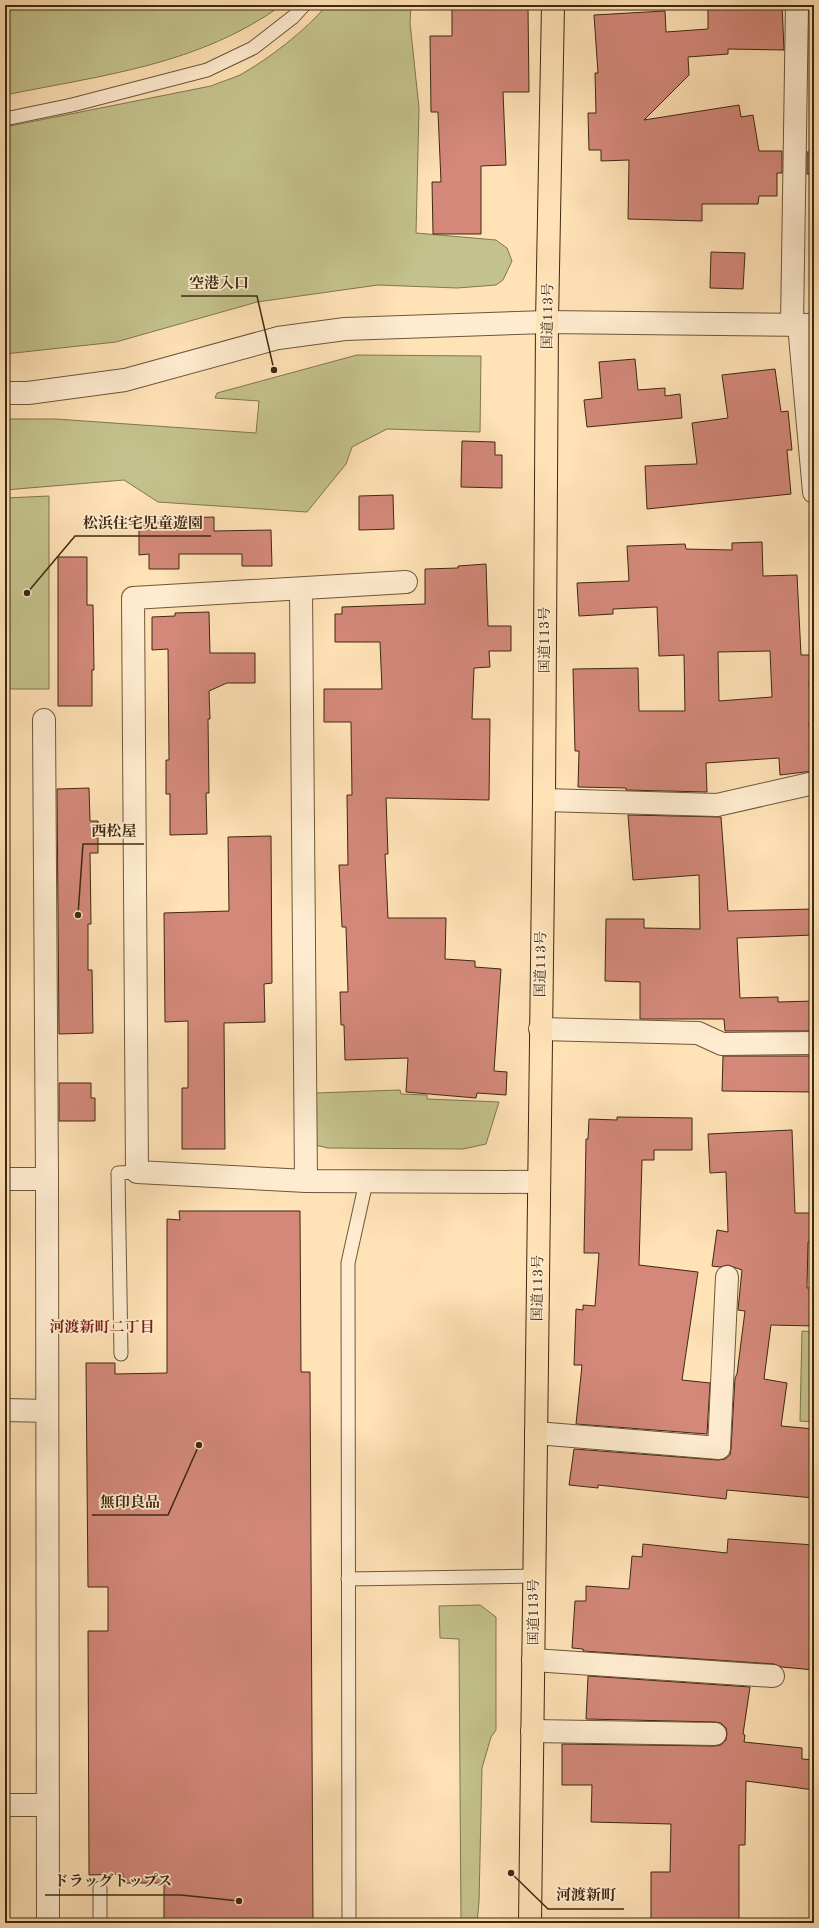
<svg xmlns="http://www.w3.org/2000/svg" width="819" height="1928" viewBox="0 0 819 1928" font-family="'Old Standard TT','Noto Serif JP',serif">
<style>
.green{fill:#c4c28c;stroke:#81764e}
.building{fill:#d3887a;stroke:#3e2910;fill-rule:evenodd}
.lines{fill:none;stroke-linecap:round;stroke-linejoin:round}
.service-casing{stroke:#6e573a;stroke-width:15}
.minor-casing{stroke:#6e573a;stroke-width:24}
.tertiary-casing{stroke:#6e573a;stroke-width:24}
.trunk-casing{stroke:#3e2910;stroke-width:24}
.service{stroke:#ffecd0;stroke-width:13}
.minor{stroke:#ffecd0;stroke-width:22}
.tertiary{stroke:#ffecd0;stroke-width:22}
.trunk{stroke:#ffe2b6;stroke-width:22}
.labels{text-anchor:middle;dominant-baseline:central;stroke-width:3.5;stroke-linejoin:round;paint-order:stroke}
.street-label{font-size:14px;fill:#3e2910;stroke:#ffecd0}
.neighbourhood-label{font-size:15px;font-weight:bold;fill:#7a1f14;stroke:#ffecd0}
.leader{fill:none;stroke:#3e2910;stroke-width:1.5}
.callout-dot{fill:#3e2910;stroke:#ffecd0;stroke-width:1.5}
.callout-label{font-size:15px;text-anchor:middle;font-weight:bold;fill:#3e2910;stroke:#ffecd0;stroke-width:3.5;stroke-linejoin:round;paint-order:stroke}
</style>
<rect width="100%" height="100%" fill="#ffe2b6"/>
<filter id="stains"><feTurbulence type="fractalNoise" baseFrequency=".005" numOctaves="4"/><feColorMatrix values="0 0 0 0 .2 0 0 0 0 .09 0 0 0 0 .02 0 0 0 .5 -.17"/></filter>
<radialGradient id="worn" r=".72"><stop offset=".6" stop-color="#630" stop-opacity="0"/><stop offset="1" stop-color="#630" stop-opacity=".3"/></radialGradient>
<!-- green -->
<g class="green">
<path d="M 5,5 L 282,5 C 199,65 103,75 5,95 Z"/>
<path d="M 327,5 L 411,5 L 410,23 L 419,108 L 416,233 L 496,240 L 507,248 L 512,261 L 503,280 L 496,285 L 457,288 L 378,285 L 257,302 L 116,342 L 5,354 L 5,127 L 211,86 C 220,82 231,79 240,75 C 270,58 305,31 327,5 Z"/>
<path d="M 357,355 L 481,356 L 480,432 L 387,429 L 352,447 L 346,464 L 307,512 L 158,502 L 124,480 L 5,490 L 5,419 L 56,419 L 256,433 L 259,401 L 215,398 L 217,393 Z"/>
<path d="M 49,496 L 49,689 L 5,689 L 5,498 Z"/>
<path d="M 400,1090 L 401,1094 L 427,1095 L 427,1099 L 499,1102 L 486,1144 L 463,1149 L 328,1148 L 315,1145 L 316,1093 Z"/>
<path d="M 802,1331 L 814,1332 L 814,1422 L 800,1421 Z"/>
<path d="M 480,1605 L 496,1617 L 496,1730 L 491,1737 L 482,1768 L 479,1902 L 477,1923 L 461,1923 L 459,1639 L 440,1638 L 439,1606 Z"/>
</g>
<!-- building -->
<g class="building">
<path d="M 452,5 L 501,5 L 501,9 L 528,8 L 529,92 L 503,92 L 506,165 L 481,166 L 481,234 L 433,234 L 432,182 L 441,182 L 438,112 L 431,112 L 430,36 L 452,36 Z"/>
<path d="M 708,5 L 782,5 L 784,50 L 728,49 L 728,54 L 688,57 L 689,75 L 644,120 L 739,105 L 741,117 L 753,115 L 759,151 L 782,151 L 782,173 L 777,173 L 777,196 L 759,196 L 758,204 L 702,204 L 702,221 L 628,219 L 629,160 L 601,161 L 601,150 L 589,150 L 588,113 L 596,113 L 595,73 L 598,73 L 594,15 L 665,11 L 666,32 L 708,29 Z"/>
<rect x="807" y="152" width="7" height="22"/>
<path d="M 711,252 L 745,253 L 743,289 L 710,288 Z"/>
<path d="M 635,359 L 638,390 L 665,388 L 665,396 L 680,394 L 682,418 L 587,427 L 584,400 L 602,398 L 599,362 Z"/>
<path d="M 775,369 L 781,412 L 788,411 L 792,450 L 787,450 L 791,494 L 647,509 L 645,466 L 697,464 L 692,423 L 728,418 L 722,375 Z"/>
<path d="M 462,441 L 495,442 L 495,455 L 502,455 L 502,488 L 461,487 Z"/>
<path d="M 393,495 L 394,529 L 359,530 L 359,496 Z"/>
<path d="M 214,517 L 214,531 L 271,530 L 272,566 L 242,566 L 242,554 L 179,554 L 179,569 L 149,569 L 149,554 L 139,555 L 139,522 L 183,522 L 183,518 Z"/>
<path d="M 762,542 L 763,576 L 797,575 L 801,655 L 811,655 L 812,681 L 809,681 L 812,723 L 809,723 L 813,771 L 780,775 L 779,758 L 706,763 L 707,792 L 626,790 L 626,788 L 578,787 L 579,751 L 575,751 L 573,669 L 638,668 L 639,711 L 685,711 L 684,655 L 659,656 L 657,607 L 613,609 L 613,614 L 579,616 L 577,583 L 629,581 L 627,546 L 685,544 L 686,549 L 732,550 L 732,543 ZM 770,651 L 772,697 L 719,701 L 718,652 Z"/>
<path d="M 58,557 L 87,557 L 87,605 L 93,605 L 94,670 L 92,670 L 92,706 L 58,706 Z"/>
<path d="M 486,564 L 488,626 L 511,626 L 511,651 L 489,651 L 490,667 L 474,668 L 472,719 L 490,719 L 489,800 L 386,798 L 388,854 L 385,854 L 388,918 L 446,918 L 445,959 L 475,961 L 475,967 L 501,969 L 494,1071 L 507,1072 L 506,1095 L 477,1093 L 476,1098 L 406,1092 L 408,1058 L 345,1060 L 344,1025 L 341,1025 L 340,992 L 348,992 L 346,927 L 342,927 L 339,865 L 348,865 L 347,795 L 352,795 L 351,722 L 324,722 L 324,689 L 382,689 L 380,642 L 335,642 L 335,614 L 342,614 L 342,607 L 425,604 L 425,569 L 458,568 L 458,566 Z"/>
<path d="M 209,612 L 210,653 L 255,653 L 255,683 L 227,683 L 209,691 L 210,719 L 208,719 L 209,793 L 206,793 L 207,834 L 170,835 L 170,794 L 166,794 L 166,760 L 169,760 L 168,649 L 152,650 L 152,617 L 175,616 L 175,613 Z"/>
<path d="M 89,788 L 90,821 L 98,821 L 98,853 L 90,853 L 91,924 L 88,924 L 88,970 L 92,970 L 93,1033 L 59,1034 L 57,789 Z"/>
<path d="M 628,815 L 721,817 L 728,911 L 814,909 L 814,935 L 737,938 L 740,998 L 778,997 L 778,1002 L 814,1001 L 814,1031 L 725,1031 L 724,1019 L 640,1019 L 640,982 L 605,981 L 606,919 L 644,919 L 644,928 L 700,929 L 699,875 L 633,880 Z"/>
<path d="M 271,836 L 272,983 L 264,984 L 265,1022 L 224,1023 L 225,1149 L 182,1149 L 182,1088 L 188,1088 L 188,1021 L 165,1022 L 164,913 L 229,911 L 228,837 Z"/>
<path d="M 723,1056 L 814,1056 L 814,1092 L 722,1091 Z"/>
<path d="M 59,1083 L 91,1083 L 91,1098 L 95,1098 L 95,1121 L 59,1121 Z"/>
<path d="M 617,1117 L 692,1118 L 692,1150 L 654,1150 L 654,1160 L 642,1160 L 639,1265 L 698,1272 L 682,1380 L 710,1383 L 707,1434 L 576,1424 L 582,1365 L 574,1365 L 576,1309 L 583,1310 L 583,1305 L 595,1306 L 599,1253 L 584,1253 L 586,1139 L 588,1139 L 589,1119 L 617,1120 Z"/>
<path d="M 792,1130 L 795,1213 L 812,1213 L 811,1242 L 808,1242 L 807,1288 L 814,1288 L 814,1326 L 771,1325 L 764,1379 L 787,1383 L 781,1426 L 814,1429 L 814,1498 L 727,1490 L 726,1499 L 598,1485 L 598,1488 L 569,1485 L 574,1449 L 718,1460 L 725,1459 L 730,1455 L 731,1449 L 735,1378 L 737,1374 L 745,1311 L 738,1310 L 742,1270 L 728,1265 L 720,1267 L 712,1266 L 717,1230 L 728,1232 L 726,1172 L 710,1173 L 708,1134 Z"/>
<path d="M 179,1211 L 300,1211 L 301,1372 L 310,1372 L 313,1923 L 164,1923 L 164,1883 L 123,1883 L 123,1874 L 89,1875 L 88,1631 L 108,1631 L 108,1587 L 88,1587 L 86,1363 L 115,1363 L 115,1374 L 167,1373 L 167,1219 L 180,1220 Z"/>
<path d="M 728,1539 L 814,1545 L 814,1670 L 782,1667 L 774,1664 L 583,1651 L 583,1649 L 572,1648 L 575,1601 L 586,1601 L 586,1586 L 629,1589 L 632,1556 L 642,1557 L 643,1544 L 727,1553 Z"/>
<path d="M 588,1676 L 750,1687 L 743,1734 L 745,1735 L 744,1742 L 802,1748 L 802,1759 L 814,1760 L 814,1790 L 746,1781 L 745,1845 L 739,1845 L 739,1923 L 651,1923 L 651,1872 L 670,1872 L 671,1824 L 591,1822 L 592,1785 L 562,1785 L 562,1744 L 715,1746 L 721,1745 L 726,1740 L 727,1734 L 726,1728 L 721,1723 L 715,1722 L 586,1719 Z"/>
</g>
<g class="lines">
<defs>
<g id="service">
<path d="M 5,119 L 72,105 L 207,70 L 253,48 L 293,17 L 304,5"/>
<path d="M 121,1354 L 118,1173 L 137,1172"/>
<path d="M 348,1579 L 534,1576"/>
<path d="M 100,1888 L 100,1923"/>
<path d="M 349,1923 L 348,1271 L 348,1263 L 366,1182"/>
</g>
<g id="minor">
<path d="M 792,325 L 797,5"/>
<path d="M 799,325 L 814,492"/>
<path d="M 406,582 L 133,598 L 137,1172 L 306,1181 L 539,1182"/>
<path d="M 301,589 L 306,1181"/>
<path d="M 44,720 L 47,1179 L 48,1923"/>
<path d="M 544,800 L 717,805 L 814,783"/>
<path d="M 540,1029 L 698,1033 L 722,1044 L 814,1043"/>
<path d="M 5,1179 L 47,1179"/>
<path d="M 5,1410 L 47,1411"/>
<path d="M 536,1433 L 719,1448 L 727,1277"/>
<path d="M 533,1660 L 773,1676"/>
<path d="M 532,1731 L 715,1734"/>
<path d="M 5,1805 L 47,1805"/>
</g>
<path id="tertiary" d="M 5,393 L 28,393 L 125,380 L 278,338 L 345,329 L 547,322 L 814,325"/>
<path id="trunk" d="M 530,1923 L 544,800 L 547,322 L 553,5"/>
</defs>
<!-- service casing -->
<use href="#service" class="service-casing"/>
<!-- minor casing -->
<use href="#minor" class="minor-casing"/>
<!-- tertiary casing -->
<use href="#tertiary" class="tertiary-casing"/>
<!-- trunk casing -->
<use href="#trunk" class="trunk-casing"/>
<!-- service -->
<use href="#service" class="service"/>
<!-- minor -->
<use href="#minor" class="minor"/>
<!-- tertiary -->
<use href="#tertiary" class="tertiary"/>
<!-- trunk -->
<use href="#trunk" class="trunk"/>
</g>
<g class="labels">
<!-- street labels -->
<g class="street-label">
<text transform="translate(548 316) rotate(-89)">国道113号</text>
<text transform="translate(545 640) rotate(-90)">国道113号</text>
<text transform="translate(541 964) rotate(-89)">国道113号</text>
<text transform="translate(538 1288) rotate(-89)">国道113号</text>
<text transform="translate(534 1612) rotate(-90)">国道113号</text>
</g>
<!-- neighbourhood labels -->
<g class="neighbourhood-label">
<text x="102" y="1328">河渡新町二丁目</text>
</g>
</g>
<!-- callouts -->
<path class="leader" d="M274 370L257 296H181M27 593L75 536H211M78 915L83 844H144M199 1445L168 1515H92M239 1901L181 1895H45M511 1873L548 1909H624"/>
<g class="callout-dot">
<circle cx="274" cy="370" r="4"/>
<circle cx="27" cy="593" r="4"/>
<circle cx="78" cy="915" r="4"/>
<circle cx="199" cy="1445" r="4"/>
<circle cx="239" cy="1901" r="4"/>
<circle cx="511" cy="1873" r="4"/>
</g>
<g class="callout-label">
<text x="219" y="288">空港入口</text>
<text x="143" y="528">松浜住宅児童遊園</text>
<text x="114" y="836">西松屋</text>
<text x="130" y="1507">無印良品</text>
<text x="113" y="1886">ドラッグトップス</text>
<text x="586" y="1900">河渡新町</text>
</g>
<!-- margin -->
<rect width="819" height="1928" fill="none" stroke="#ffe2b6" stroke-width="20"/>
<rect x="6" y="6" width="807" height="1916" fill="none" stroke="#3e2910" stroke-width="2"/>
<rect x="10" y="10" width="799" height="1908" fill="none" stroke="#3e2910"/>
<rect width="100%" height="100%" filter="url(#stains)"/>
<rect width="100%" height="100%" fill="url(#worn)"/>
</svg>
